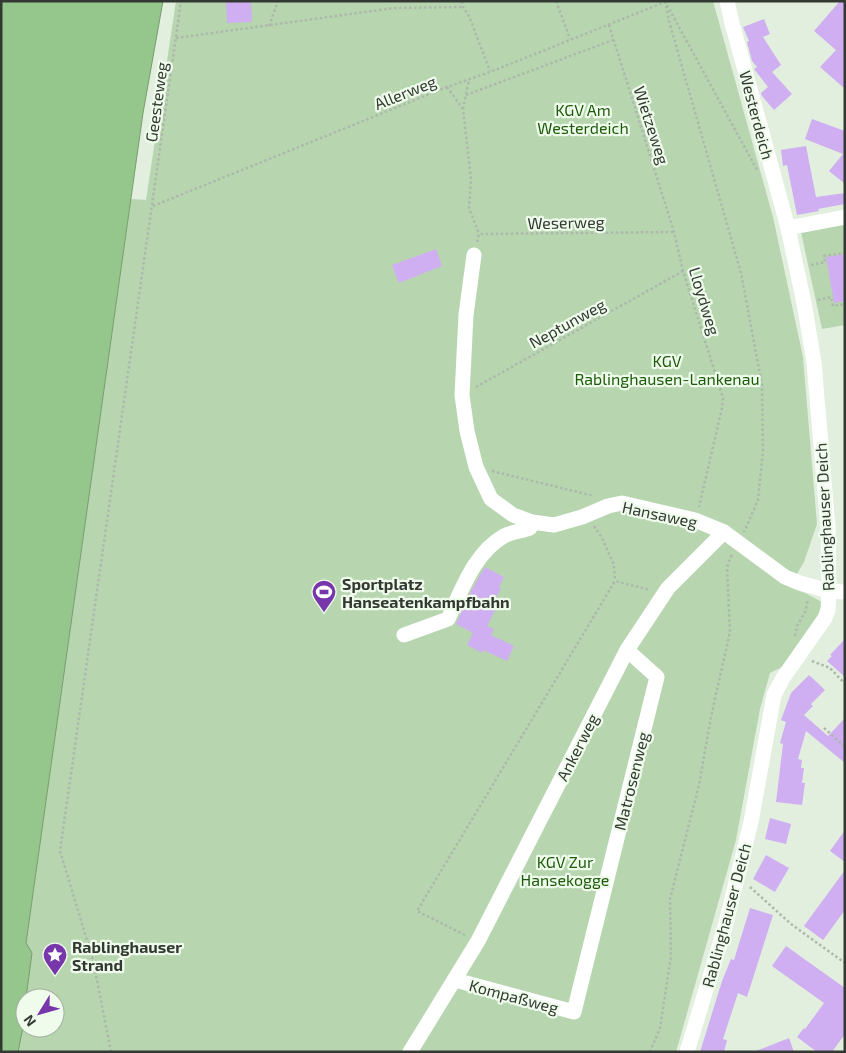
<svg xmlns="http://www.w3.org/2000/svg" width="846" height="1053" viewBox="0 0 846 1053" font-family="'Exo 2',sans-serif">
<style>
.green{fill:#b7d6b0}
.water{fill:#95c68b;stroke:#789c70}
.building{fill:#cfaff1}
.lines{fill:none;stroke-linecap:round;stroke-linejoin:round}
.path{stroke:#adb8ab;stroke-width:2.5;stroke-dasharray:2.5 2.5;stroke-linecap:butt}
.minor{stroke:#fff;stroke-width:15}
.labels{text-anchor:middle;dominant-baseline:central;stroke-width:4.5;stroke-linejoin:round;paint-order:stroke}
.street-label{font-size:16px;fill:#333932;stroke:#effcec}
.park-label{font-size:16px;fill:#1d5b0a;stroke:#effcec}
.poi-label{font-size:16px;font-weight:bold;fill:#333932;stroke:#effcec;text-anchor:start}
</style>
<rect width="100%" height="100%" fill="#e2efdf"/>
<!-- green -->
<g class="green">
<path d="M 176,1 L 713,1 L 773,217 L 803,357 L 817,524 L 804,562 L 789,587 L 805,593 L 822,602 L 818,620 L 782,667 L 770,673 L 760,709 L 736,840 L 676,1052 L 18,1052 L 25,1011 L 25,1028 L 55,1028 L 55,998 L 26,998 L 32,953 L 26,943 L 131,199 L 146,200 Z"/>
<path d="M 845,223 L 845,325 L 822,329 L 801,232 Z"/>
</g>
<!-- water -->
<path class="water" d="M 1,1 L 163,1 L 143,113 L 26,943 L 32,953 L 26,998 L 25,998 L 23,1027 L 18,1052 L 1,1052 Z"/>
<!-- building -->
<g class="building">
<path d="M 226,1 L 251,1 L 252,22 L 227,23 Z"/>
<path d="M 840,1 L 845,1 L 845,89 L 820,67 L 836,50 L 814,31 Z"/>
<path d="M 764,19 L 770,34 L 763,37 L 781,65 L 772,72 L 792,94 L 774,110 L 762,96 L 761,93 L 768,87 L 754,69 L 757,67 L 752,61 L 747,42 L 749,41 L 743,27 Z"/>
<path d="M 812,119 L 845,131 L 845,184 L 829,171 L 843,154 L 805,139 Z"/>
<path d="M 806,146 L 816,197 L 845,193 L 845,204 L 818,209 L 819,211 L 797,215 L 787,165 L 783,166 L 781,150 Z"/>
<path d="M 436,249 L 442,266 L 399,283 L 392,265 Z"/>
<path d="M 845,254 L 845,301 L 834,303 L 826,257 Z"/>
<path d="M 485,567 L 504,577 L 499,587 L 501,588 L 492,606 L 496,608 L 487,626 L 494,629 L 491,635 L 514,646 L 507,661 L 483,650 L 482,653 L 467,645 L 473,633 L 456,624 L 472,589 Z"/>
<path d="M 845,639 L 845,677 L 827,661 L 832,656 L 830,655 Z"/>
<path d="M 809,675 L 825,690 L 811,704 L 813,706 L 804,715 L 828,736 L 845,718 L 845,763 L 806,731 L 798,759 L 802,760 L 801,768 L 804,768 L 802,783 L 805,783 L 802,805 L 776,802 L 783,744 L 780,743 L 786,722 L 781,720 L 791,693 Z"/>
<path d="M 770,818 L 791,824 L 786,844 L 765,839 Z"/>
<path d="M 845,830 L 845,862 L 830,851 Z"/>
<path d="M 766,855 L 789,868 L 775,892 L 753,879 Z"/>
<path d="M 845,870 L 845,910 L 823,940 L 804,926 Z"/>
<path d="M 750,908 L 773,915 L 747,997 L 738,993 L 723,1039 L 727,1040 L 724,1052 L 700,1052 L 722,981 L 731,959 L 734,960 Z"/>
<path d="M 786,946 L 845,988 L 845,1034 L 832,1052 L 817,1052 L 797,1037 L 804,1028 L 805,1029 L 824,1003 L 772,966 Z"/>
<path d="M 789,1038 L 794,1052 L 756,1052 L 756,1051 Z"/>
</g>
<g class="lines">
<!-- path -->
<g class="path">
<path d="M 462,1 L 463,7 L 469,16 L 490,71"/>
<path d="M 556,1 L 570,39"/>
<path d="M 665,1 L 669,21 L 741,273 L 762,385 L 763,451 L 758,500 L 744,532"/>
<path d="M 843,1 L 845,3"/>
<path d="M 667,5 L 757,170"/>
<path d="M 609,25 L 674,232 L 683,271 L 723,398 L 722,408 L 699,507"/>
<path d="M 269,26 L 278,1"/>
<path d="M 176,38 L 394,8 L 463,7"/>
<path d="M 447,87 L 463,109 L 471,179 L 469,208 L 479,234"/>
<path d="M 466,95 L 613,40"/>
<path d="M 463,109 L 469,80"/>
<path d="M 153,206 L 447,87 L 490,72 L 665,2"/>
<path d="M 477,242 L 479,234 L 674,232"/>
<path d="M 811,265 L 825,262 L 824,256 L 845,253"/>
<path d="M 818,300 L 831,297 L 833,306 L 845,304"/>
<path d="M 476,387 L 683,271"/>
<path d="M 492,471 L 594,496"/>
<path d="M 594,526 L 602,538 L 614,565 L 615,581"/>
<path d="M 795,636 L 797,626 L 805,612 L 808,600"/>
<path d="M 812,661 L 830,668 L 845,684"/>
<path d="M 824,728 L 845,747"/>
<path d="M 750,887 L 791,924 L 845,963"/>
<path d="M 465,935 L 417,911 L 615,581 L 650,590"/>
<path d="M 111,1052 L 93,960 L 60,851 L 181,1"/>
<path d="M 650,1052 L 660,1028 L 671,956 L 670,899 L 699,785 L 711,717 L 730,632 L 727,567 L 732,554"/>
</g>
<!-- minor -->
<g class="minor">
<path d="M 788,228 L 845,217"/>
<path d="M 474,255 L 466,315 L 462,395 L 467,431 L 476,467 L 491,499 L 513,515 L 532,522 L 554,525 L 582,517 L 608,506 L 622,503 L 695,520 L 724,532 L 785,577 L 800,583 L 829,591 L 845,592"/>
<path d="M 404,635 L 448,619 C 462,590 474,553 504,536 C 512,532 522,531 530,528 L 532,522"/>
<path d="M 455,980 L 574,1012 L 657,677 L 627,650"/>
<path d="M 410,1052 L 478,941 L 627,650 L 668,588 L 724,532"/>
<path d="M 687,1052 L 725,927 L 751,822 L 774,695 L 783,678 L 825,618 L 828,610 L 829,591 L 828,528 L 814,362 L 804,303 L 788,228 L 732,23 L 727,1"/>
</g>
</g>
<!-- icons -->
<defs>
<symbol id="stadium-pin" viewBox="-11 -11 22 30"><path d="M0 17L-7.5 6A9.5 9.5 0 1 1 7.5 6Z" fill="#7737ab" stroke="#effcec"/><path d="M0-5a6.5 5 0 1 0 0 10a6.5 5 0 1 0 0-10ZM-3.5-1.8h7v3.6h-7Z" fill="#fff"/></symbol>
<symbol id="sight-pin" viewBox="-11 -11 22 30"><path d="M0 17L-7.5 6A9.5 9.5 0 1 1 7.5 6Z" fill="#7737ab" stroke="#effcec"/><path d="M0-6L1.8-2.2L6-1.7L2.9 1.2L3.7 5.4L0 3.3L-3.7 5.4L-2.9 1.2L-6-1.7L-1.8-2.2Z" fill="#fff"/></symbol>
</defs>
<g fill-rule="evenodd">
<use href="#stadium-pin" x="310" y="578" width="28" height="38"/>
<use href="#sight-pin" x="41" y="941" width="28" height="38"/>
</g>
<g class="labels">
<!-- street labels -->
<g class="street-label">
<text transform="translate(405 92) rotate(-22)">Allerweg</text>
<text transform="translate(156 102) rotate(-82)">Geesteweg</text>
<text transform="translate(757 115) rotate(75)">Westerdeich</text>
<text transform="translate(652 125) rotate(72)">Wietzeweg</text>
<text transform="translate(566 222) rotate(-1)">Weserweg</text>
<text transform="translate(705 301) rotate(73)">Lloydweg</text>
<text transform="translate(567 323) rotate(-29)">Neptunweg</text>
<text transform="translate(660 514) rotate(12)">Hansaweg</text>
<text transform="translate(824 517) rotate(-93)">Rablinghauser Deich</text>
<text transform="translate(577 747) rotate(-63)">Ankerweg</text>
<text transform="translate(631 781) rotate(-76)">Matrosenweg</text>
<text transform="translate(726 915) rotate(-75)">Rablinghauser Deich</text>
<text transform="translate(514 996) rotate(15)">Kompaßweg</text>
</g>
<!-- park labels -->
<g class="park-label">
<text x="583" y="109">KGV Am<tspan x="583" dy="18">Westerdeich</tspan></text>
<text x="667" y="360">KGV<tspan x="667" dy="18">Rablinghausen-Lankenau</tspan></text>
<text x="565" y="861">KGV Zur<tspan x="565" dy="18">Hansekogge</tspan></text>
</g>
<!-- poi labels -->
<g class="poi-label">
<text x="342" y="583">Sportplatz<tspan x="342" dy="18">Hanseatenkampfbahn</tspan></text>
<text x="72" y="946">Rablinghauser<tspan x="72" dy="18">Strand</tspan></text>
</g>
</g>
<!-- border -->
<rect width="846" height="1053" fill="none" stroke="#333932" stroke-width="5"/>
<!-- north arrow -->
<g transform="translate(40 1013) rotate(233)"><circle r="24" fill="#effcec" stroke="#a4aea2"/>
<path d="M0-4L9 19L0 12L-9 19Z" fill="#7737ab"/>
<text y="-8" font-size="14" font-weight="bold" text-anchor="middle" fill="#333932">N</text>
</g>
</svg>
